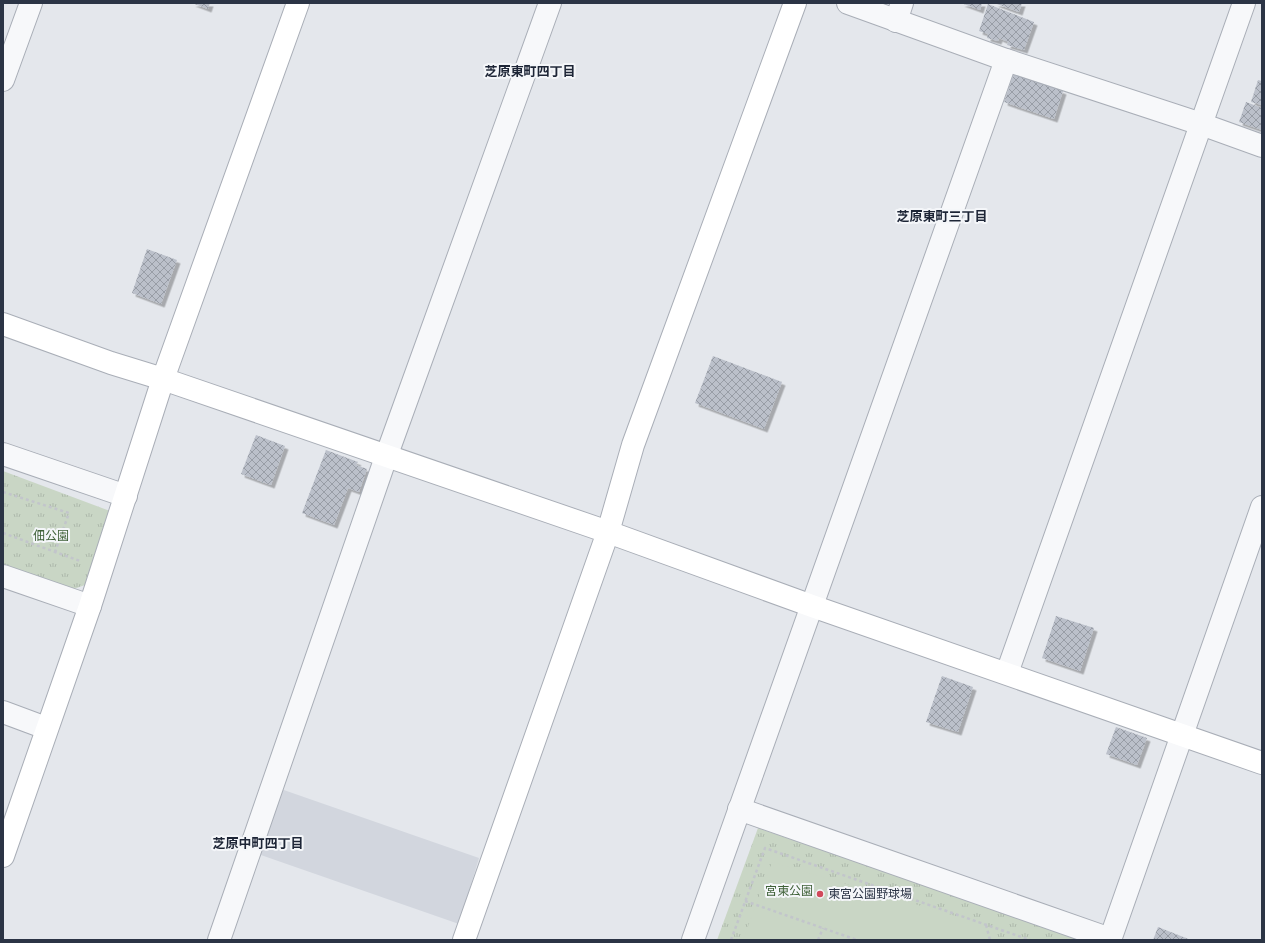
<svg xmlns="http://www.w3.org/2000/svg" width="1265" height="943" viewBox="0 0 1265 943" font-family="'Varela Round','Noto Sans JP',sans-serif">
<style>
.built{fill:#d2d6de}
.park{fill:url(#park-tufts)}
.garden{fill:#c9d6c5}
.building{fill:url(#building-cross-hatch);filter:url(#shadow)}
.lines{fill:none;stroke-linecap:round;stroke-linejoin:round}
.street-casing{stroke:#a9aeb7;stroke-width:24}
.secondary-casing{stroke:#a9aeb7;stroke-width:24}
.path{stroke:#c2c5cb;stroke-width:2.5;stroke-dasharray:3 3;stroke-linecap:butt}
.street{stroke:#f7f8fa;stroke-width:22}
.secondary{stroke:#fff;stroke-width:22}
.poi-dot{fill:#d1495b;stroke:#f4f6f9;stroke-width:1.5}
.labels{text-anchor:middle;dominant-baseline:central;stroke-width:4;stroke-linejoin:round;paint-order:stroke}
.park-label{font-size:12px;fill:#3f6138;stroke:#f4f6f9}
.poi-label{font-size:12px;fill:#2b3445;stroke:#f4f6f9;text-anchor:start}
.neighbourhood-label{font-size:13px;font-weight:bold;fill:#1d2536;stroke:#f4f6f9}
</style>
<defs>
<pattern id="park-tufts" width="24" height="20" patternUnits="userSpaceOnUse"><rect width="24" height="20" fill="#c9d6c5"/><path d="M3 7l-1-3M5 7V3M7 7l1-3M15 17l-1-3M17 17v-4M19 17l1-3" fill="none" stroke="#adb8ab"/></pattern>
<pattern id="building-cross-hatch" width="8" height="8" patternUnits="userSpaceOnUse"><rect width="8" height="8" fill="#bbc0ca"/><path d="M0 0l8 8M0 8l8-8" fill="none" stroke="#989da6"/></pattern>
<filter id="shadow"><feDropShadow dx="3.5" dy="3.5" stdDeviation="0" flood-color="#0004"/></filter>
</defs>
<rect width="100%" height="100%" fill="#e4e7ec"/>
<!-- built -->
<path class="built" d="M 278,788 L 479,858 L 459,924 L 258,854 Z"/>
<!-- park -->
<g class="park">
<path d="M 3,471 L 110,511 L 85,585 L 71,590 L 3,566 Z"/>
<path d="M 758,828 L 1083,940 L 717,940 Z"/>
</g>
<!-- garden -->
<path class="garden" d="M 772,862 L 986,925 L 984,940 L 743,940 Z"/>
<!-- building -->
<g class="building">
<path d="M 192,3 L 210,3 L 208,9 Z"/>
<path d="M 961,3 L 982,3 L 980,10 Z"/>
<path d="M 994,3 L 1022,3 L 1019,12 Z"/>
<path d="M 988,4 L 1034,22 L 1024,50 L 1007,45 L 1008,42 L 999,38 L 998,41 L 987,38 L 988,34 L 979,31 Z"/>
<path d="M 1014,73 L 1063,91 L 1054,119 L 1004,102 Z"/>
<path d="M 1258,80 L 1262,81 L 1262,105 L 1251,102 Z"/>
<path d="M 1246,102 L 1262,108 L 1262,130 L 1239,122 Z"/>
<path d="M 147,249 L 177,260 L 161,304 L 132,293 Z"/>
<path d="M 713,356 L 782,382 L 764,429 L 695,403 Z"/>
<path d="M 256,435 L 285,446 L 271,485 L 241,474 Z"/>
<path d="M 326,450 L 358,462 L 356,465 L 367,469 L 359,492 L 348,488 L 334,525 L 302,513 Z"/>
<path d="M 1056,616 L 1094,628 L 1080,671 L 1042,658 Z"/>
<path d="M 942,676 L 973,687 L 958,732 L 926,722 Z"/>
<path d="M 1116,727 L 1147,738 L 1137,765 L 1106,754 Z"/>
<path d="M 1158,927 L 1191,940 L 1153,940 Z"/>
</g>
<g class="lines">
<defs>
<g id="street">
<path d="M 848,3 L 1006,60 L 1201,124 L 1262,146"/>
<path d="M 896,21 L 902,3"/>
<path d="M 3,80 L 31,3"/>
<path d="M 3,454 L 126,496"/>
<path d="M 3,576 L 90,606"/>
<path d="M 1007,673 L 1244,3"/>
<path d="M 3,712 L 46,728"/>
<path d="M 739,809 L 1110,939"/>
<path d="M 219,940 L 386,457 L 550,3"/>
<path d="M 693,940 L 1006,60"/>
<path d="M 1110,940 L 1262,507"/>
</g>
<g id="secondary">
<path d="M 3,324 L 111,363 L 163,379 L 608,532 L 812,606 L 1262,763"/>
<path d="M 3,856 L 90,606 L 163,379 L 298,3"/>
<path d="M 464,940 L 608,532 L 633,445 L 795,3"/>
</g>
</defs>
<!-- street casing -->
<use href="#street" class="street-casing"/>
<!-- secondary casing -->
<use href="#secondary" class="secondary-casing"/>
<!-- path -->
<g class="path">
<path d="M 3,492 L 69,513 L 55,552"/>
<path d="M 3,533 L 80,561"/>
<path d="M 745,901 L 857,940"/>
<path d="M 986,925 L 990,940"/>
<path d="M 731,940 L 765,848 L 1030,940"/>
<path d="M 818,940 L 823,928"/>
</g>
<!-- street -->
<use href="#street" class="street"/>
<!-- secondary -->
<use href="#secondary" class="secondary"/>
</g>
<!-- markers -->
<circle class="poi-dot" cx="820" cy="894" r="4"/>
<g class="labels">
<!-- park labels -->
<g class="park-label">
<text x="51" y="536">佃公園</text>
<text x="789" y="891">宮東公園</text>
</g>
<!-- poi labels -->
<g class="poi-label">
<text x="828" y="894">東宮公園野球場</text>
</g>
<!-- neighbourhood labels -->
<g class="neighbourhood-label">
<text x="530" y="72">芝原東町四丁目</text>
<text x="942" y="217">芝原東町三丁目</text>
<text x="258" y="844">芝原中町四丁目</text>
</g>
</g>
<!-- border -->
<rect width="1265" height="943" fill="none" stroke="#2b3445" stroke-width="8"/>
</svg>
